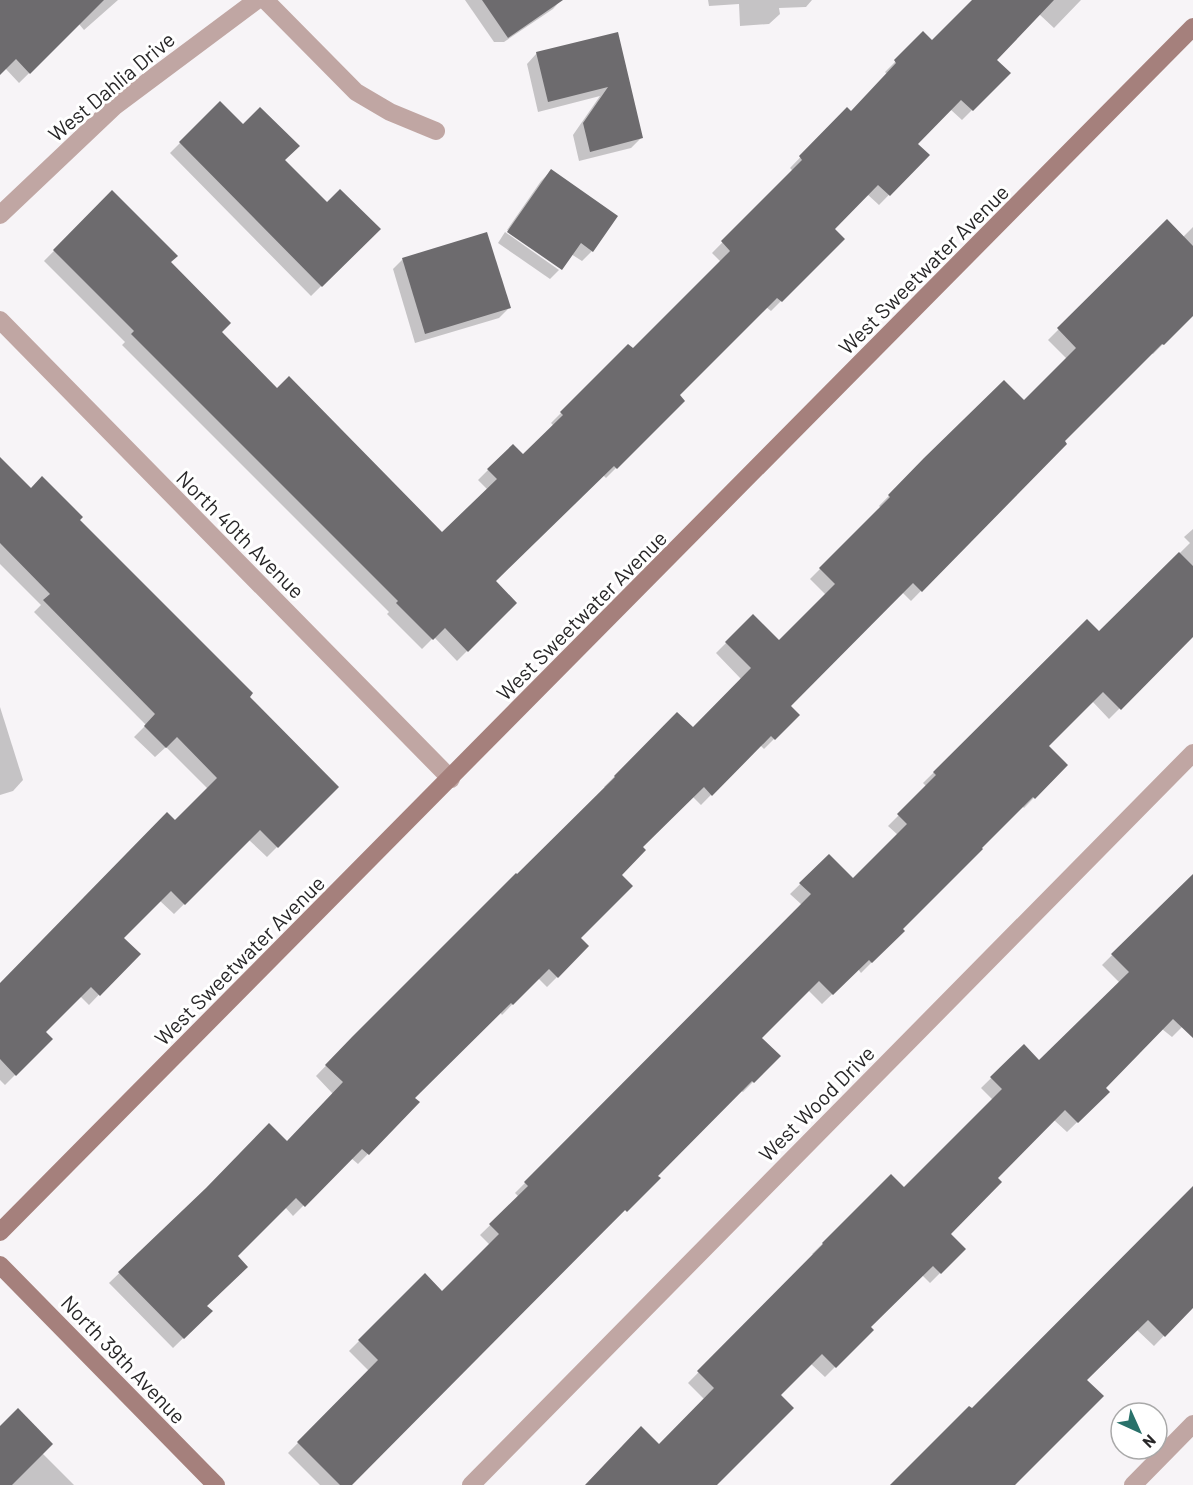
<svg xmlns="http://www.w3.org/2000/svg" width="1193" height="1485" viewBox="0 0 1193 1485" font-family="Barlow,sans-serif">
<style>
.shadow{fill:#0003}
.building{fill:#6d6b6e}
.lines{fill:none;stroke-linecap:round;stroke-linejoin:round}
.street{stroke:#c0a6a3;stroke-width:18}
.secondary{stroke:#a5807c;stroke-width:18}
.labels{text-anchor:middle;dominant-baseline:central;stroke-width:6;stroke-linejoin:round;paint-order:stroke}
.street-label{font-size:21px;fill:#282728;stroke:#fff}
</style>
<rect width="100%" height="100%" fill="#f7f4f7"/>
<!-- shadow -->
<g class="shadow">
<path d="M 1,0 L 118,0 L 84,30 L 79,24 L 19,83 L 5,68 L 0,73 Z"/>
<path d="M 465,0 L 561,0 L 553,9 L 504,42 L 494,42 Z"/>
<path d="M 708,0 L 812,0 L 806,7 L 779,8 L 780,14 L 769,24 L 740,26 L 739,4 L 709,6 Z"/>
<path d="M 974,0 L 1081,0 L 1054,28 L 1039,14 L 995,60 L 1009,73 L 962,120 L 950,109 L 916,144 L 928,155 L 879,205 L 867,194 L 833,229 L 843,239 L 771,311 L 766,307 L 678,395 L 683,401 L 606,478 L 603,475 L 494,581 L 515,603 L 457,661 L 434,637 L 422,649 L 387,614 L 389,612 L 122,345 L 125,342 L 44,261 L 112,192 L 169,262 L 220,332 L 277,390 L 442,534 L 488,490 L 478,480 L 488,470 L 523,457 L 554,426 L 551,423 L 628,346 L 633,350 L 721,262 L 712,253 L 793,171 L 790,168 L 847,109 L 851,112 L 887,74 L 885,72 L 923,34 L 932,42 Z"/>
<path d="M 617,34 L 641,138 L 631,148 L 579,161 L 573,135 L 600,96 L 538,112 L 527,64 L 537,53 Z"/>
<path d="M 220,103 L 243,126 L 283,160 L 327,204 L 379,229 L 311,296 L 170,153 Z"/>
<path d="M 551,171 L 592,251 L 582,261 L 571,254 L 561,268 L 507,230 L 541,181 Z"/>
<path d="M 1167,221 L 1183,237 L 1193,227 L 1193,305 L 1189,318 L 1153,354 L 1151,353 L 1062,441 L 1065,444 L 911,601 L 902,592 L 789,706 L 798,715 L 764,749 L 760,745 L 701,805 L 692,796 L 641,847 L 619,875 L 579,938 L 557,977 L 547,987 L 538,978 L 502,1015 L 500,1012 L 413,1098 L 418,1103 L 358,1164 L 351,1158 L 293,1216 L 285,1207 L 236,1256 L 205,1306 L 211,1311 L 173,1348 L 109,1283 L 202,1193 L 286,1143 L 333,1094 L 316,1076 L 342,1049 L 606,788 L 604,787 L 677,714 L 693,729 L 742,680 L 716,653 L 753,616 L 779,642 L 826,595 L 810,579 L 881,508 L 879,506 L 925,459 L 1024,403 L 1067,359 L 1048,340 Z"/>
<path d="M 505,232 L 559,270 L 550,279 L 498,243 Z"/>
<path d="M 403,259 L 509,308 L 499,318 L 415,343 L 393,269 Z"/>
<path d="M 0,459 L 31,490 L 78,520 L 247,697 L 337,787 L 267,857 L 249,840 L 174,914 L 159,900 L 121,938 L 138,954 L 89,1005 L 80,996 L 44,1032 L 51,1039 L 5,1085 L 0,1080 L 0,985 L 208,789 L 166,747 L 155,757 L 134,737 L 146,725 L 34,612 L 41,605 L 0,564 Z"/>
<path d="M 1193,529 L 1193,635 L 1109,719 L 1092,701 L 1047,746 L 1066,765 L 1024,808 L 1022,806 L 901,929 L 903,931 L 861,973 L 858,969 L 822,1004 L 808,990 L 760,1038 L 779,1056 L 743,1092 L 741,1091 L 656,1176 L 648,1188 L 582,1252 L 350,1485 L 320,1485 L 288,1453 L 369,1371 L 349,1351 L 425,1275 L 442,1293 L 490,1245 L 480,1235 L 519,1197 L 515,1193 L 802,905 L 790,894 L 829,856 L 853,880 L 898,835 L 888,826 L 927,787 L 923,783 L 1087,621 L 1099,633 L 1190,543 L 1184,537 Z"/>
<path d="M 0,707 L 23,780 L 13,791 L 0,795 Z"/>
<path d="M 1193,875 L 1193,1016 L 1172,1037 L 1162,1029 L 1104,1088 L 1108,1092 L 1067,1132 L 1054,1120 L 996,1178 L 949,1234 L 964,1249 L 930,1283 L 922,1275 L 869,1327 L 872,1330 L 825,1377 L 810,1363 L 778,1395 L 711,1485 L 586,1485 L 659,1446 L 705,1400 L 688,1383 L 814,1255 L 812,1254 L 891,1176 L 904,1189 L 993,1100 L 981,1088 L 1024,1046 L 1039,1062 L 1120,983 L 1102,965 Z"/>
<path d="M 1193,1188 L 1193,1300 L 1190,1309 L 1154,1346 L 1136,1329 L 1085,1380 L 1013,1485 L 891,1485 L 972,1410 Z"/>
<path d="M 0,1428 L 42,1453 L 74,1485 L 0,1485 Z"/>
</g>
<!-- building -->
<g class="building">
<path d="M 0,0 L 104,0 L 30,74 L 16,59 L 0,75 Z"/>
<path d="M 482,0 L 563,0 L 508,38 Z"/>
<path d="M 972,0 L 1054,0 L 997,60 L 1011,73 L 973,111 L 961,100 L 918,144 L 930,155 L 890,196 L 878,185 L 835,229 L 845,239 L 782,302 L 777,298 L 680,395 L 685,401 L 617,469 L 614,466 L 496,581 L 517,603 L 468,652 L 445,628 L 433,640 L 396,603 L 398,601 L 131,334 L 134,331 L 53,250 L 112,190 L 178,256 L 171,262 L 231,323 L 222,332 L 277,388 L 289,376 L 442,532 L 497,479 L 487,469 L 513,444 L 523,454 L 563,415 L 560,412 L 628,344 L 633,348 L 730,251 L 721,241 L 802,160 L 799,156 L 847,107 L 851,111 L 896,63 L 894,60 L 923,31 L 932,40 Z"/>
<path d="M 618,32 L 643,138 L 590,152 L 583,123 L 608,87 L 548,102 L 536,52 Z"/>
<path d="M 220,101 L 243,124 L 260,107 L 300,146 L 285,160 L 327,202 L 340,189 L 381,229 L 322,287 L 179,142 Z"/>
<path d="M 551,169 L 618,216 L 593,252 L 581,243 L 562,270 L 507,232 Z"/>
<path d="M 1167,219 L 1193,246 L 1193,316 L 1164,345 L 1162,344 L 1065,441 L 1067,444 L 922,592 L 913,583 L 791,706 L 800,715 L 775,740 L 771,736 L 712,796 L 704,787 L 643,847 L 646,850 L 622,875 L 633,886 L 581,938 L 589,946 L 558,978 L 549,969 L 513,1005 L 511,1003 L 415,1098 L 420,1102 L 369,1155 L 362,1149 L 305,1207 L 296,1198 L 238,1256 L 248,1267 L 207,1306 L 213,1311 L 184,1339 L 118,1272 L 206,1188 L 269,1123 L 287,1141 L 343,1082 L 325,1065 L 352,1037 L 516,873 L 517,874 L 615,777 L 614,776 L 677,712 L 693,727 L 751,668 L 725,642 L 753,614 L 779,640 L 835,584 L 819,568 L 890,497 L 888,495 L 924,458 L 1004,380 L 1024,400 L 1076,348 L 1057,328 Z"/>
<path d="M 487,232 L 511,308 L 425,334 L 402,258 Z"/>
<path d="M 0,457 L 31,488 L 42,476 L 83,517 L 80,520 L 253,693 L 250,697 L 339,787 L 278,848 L 260,830 L 185,905 L 171,891 L 124,938 L 141,954 L 100,996 L 91,987 L 46,1032 L 53,1039 L 16,1076 L 0,1059 L 0,983 L 167,812 L 175,820 L 217,778 L 177,737 L 166,748 L 144,726 L 155,714 L 43,600 L 50,594 L 0,543 Z"/>
<path d="M 1179,552 L 1193,566 L 1193,637 L 1121,710 L 1103,692 L 1049,746 L 1068,765 L 1035,799 L 1033,797 L 982,848 L 983,849 L 903,929 L 905,931 L 872,963 L 869,960 L 833,995 L 819,981 L 762,1038 L 781,1056 L 754,1083 L 752,1081 L 658,1176 L 661,1178 L 627,1212 L 625,1210 L 352,1485 L 340,1485 L 297,1442 L 378,1360 L 358,1340 L 425,1273 L 442,1291 L 499,1234 L 489,1224 L 528,1186 L 524,1182 L 811,894 L 799,883 L 829,854 L 853,878 L 907,824 L 897,814 L 936,775 L 933,772 L 1087,619 L 1099,631 Z"/>
<path d="M 1193,874 L 1193,1038 L 1173,1019 L 1106,1088 L 1110,1092 L 1078,1123 L 1065,1110 L 998,1178 L 1002,1182 L 951,1234 L 966,1249 L 941,1274 L 933,1266 L 871,1327 L 874,1330 L 836,1368 L 822,1354 L 781,1395 L 794,1408 L 717,1485 L 585,1485 L 641,1426 L 659,1444 L 714,1388 L 697,1371 L 823,1244 L 822,1243 L 891,1174 L 904,1187 L 1002,1089 L 990,1077 L 1024,1044 L 1039,1060 L 1129,972 L 1111,954 Z"/>
<path d="M 1193,1186 L 1193,1308 L 1165,1337 L 1148,1320 L 1087,1380 L 1104,1396 L 1015,1485 L 890,1485 L 969,1406 L 972,1408 Z"/>
<path d="M 18,1408 L 53,1444 L 12,1485 L 0,1485 L 0,1426 Z"/>
</g>
<g class="lines">
<!-- street -->
<g class="street">
<path d="M 265,0 L 356,92 L 390,112 L 436,131"/>
<path d="M 0,215 L 115,106 L 257,0"/>
<path d="M 0,320 L 451,779"/>
<path d="M 471,1485 L 1193,753"/>
<path d="M 1133,1485 L 1193,1424"/>
</g>
<!-- secondary -->
<g class="secondary">
<path d="M 0,1232 L 1193,27"/>
<path d="M 0,1265 L 216,1485"/>
</g>
</g>
<g class="labels">
<!-- street labels -->
<g class="street-label">
<text transform="translate(111 86) rotate(-40)">West Dahlia Drive</text>
<text transform="translate(923 269) rotate(-45)">West Sweetwater Avenue</text>
<text transform="translate(241 534) rotate(45)">North 40th Avenue</text>
<text transform="translate(581 615) rotate(-45)">West Sweetwater Avenue</text>
<text transform="translate(239 960) rotate(-45)">West Sweetwater Avenue</text>
<text transform="translate(816 1103) rotate(-45)">West Wood Drive</text>
<text transform="translate(124 1359) rotate(46)">North 39th Avenue</text>
</g>
</g>
<!-- north arrow -->
<g transform="translate(1139 1431) rotate(135)"><circle r="28" fill="#ffffff" stroke="#a9a9a9" stroke-width="1.5"/>
<path d="M0-4.5L10 22L0 15L-10 22Z" fill="#29716a"/>
<text y="-9" font-size="16" font-weight="bold" text-anchor="middle" fill="#282728">N</text>
</g>
</svg>
